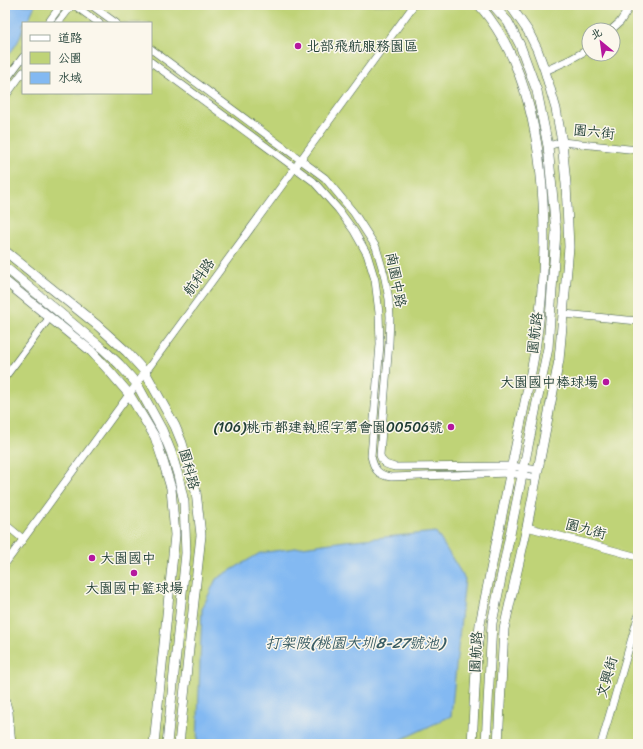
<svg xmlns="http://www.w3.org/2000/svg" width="643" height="749" viewBox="0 0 643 749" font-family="Sriracha,'LXGW WenKai TC',sans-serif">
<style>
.green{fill:#bfd377;stroke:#6f8856;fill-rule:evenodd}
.water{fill:#83b9f2;stroke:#517b93}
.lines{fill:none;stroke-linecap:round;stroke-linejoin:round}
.minor-casing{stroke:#3e574c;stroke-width:8}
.tertiary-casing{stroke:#3e574c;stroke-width:10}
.minor{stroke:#fff;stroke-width:7}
.tertiary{stroke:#fff;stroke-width:9}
.poi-dot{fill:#b5179e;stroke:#fbf7ec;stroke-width:1.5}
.labels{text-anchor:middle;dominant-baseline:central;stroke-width:3;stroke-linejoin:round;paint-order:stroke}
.poi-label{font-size:14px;fill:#1f3d34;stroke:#fbf7ec;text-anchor:start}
.street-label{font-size:14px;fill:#1f3d34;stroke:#fbf7ec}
.water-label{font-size:15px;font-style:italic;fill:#385c64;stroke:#fbf7ec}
</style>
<rect width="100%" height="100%" fill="#fbf7ec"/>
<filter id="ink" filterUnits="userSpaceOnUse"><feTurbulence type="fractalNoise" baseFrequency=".025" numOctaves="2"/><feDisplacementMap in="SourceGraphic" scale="8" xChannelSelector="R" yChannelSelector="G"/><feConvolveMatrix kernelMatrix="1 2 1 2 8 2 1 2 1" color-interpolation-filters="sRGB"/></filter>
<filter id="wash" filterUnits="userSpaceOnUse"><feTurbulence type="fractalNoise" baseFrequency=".012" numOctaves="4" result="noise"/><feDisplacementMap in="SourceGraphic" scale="16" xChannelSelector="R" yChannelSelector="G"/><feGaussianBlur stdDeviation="0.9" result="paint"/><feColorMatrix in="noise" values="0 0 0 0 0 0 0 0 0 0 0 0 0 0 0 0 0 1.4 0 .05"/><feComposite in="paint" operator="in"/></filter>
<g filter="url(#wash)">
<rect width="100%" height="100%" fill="#f1ecd5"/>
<!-- green -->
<path class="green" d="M 5,5 L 638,5 L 638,744 L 5,744 ZM 23,23 L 151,23 L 151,93 L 23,93 ZM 589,30 L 613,30 L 613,54 L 589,54 Z"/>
<!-- water -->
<g class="water">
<path d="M 5,5 L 35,5 L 27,23 L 23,23 C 23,38 14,48 5,59 Z"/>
<path d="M 436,532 L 465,579 L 451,716 L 396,742 L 396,744 L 197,744 L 202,609 L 216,579 L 260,553 L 345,541 Z"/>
</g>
</g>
<g filter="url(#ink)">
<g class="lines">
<defs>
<g id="minor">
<path d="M 74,5 L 99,23"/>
<path d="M 91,5 L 116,23"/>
<path d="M 48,23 L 61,5"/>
<path d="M 58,23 L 72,5"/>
<path d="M 611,30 L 620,22 L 631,5"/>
<path d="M 151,49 L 325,178 L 354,213 L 376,247 L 384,274 L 389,299 L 390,317 L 389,343 L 380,455 C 382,464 387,465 395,467 L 512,466 L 538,470"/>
<path d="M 151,62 L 313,181 L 338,209 L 354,231 L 367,254 L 375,280 L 379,313 L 380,344 L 371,456 C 374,469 377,475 391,477 L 510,473 L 537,478"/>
<path d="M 545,71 L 569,60 L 589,49"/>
<path d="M 5,81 L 23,57"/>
<path d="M 5,97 L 23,72"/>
<path d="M 548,146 L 562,142 L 638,150"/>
<path d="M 564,314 L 638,321"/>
<path d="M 5,377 L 50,317"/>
<path d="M 5,524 L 23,539"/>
<path d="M 527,527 L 638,557"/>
<path d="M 5,564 L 414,5"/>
<path d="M 5,698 L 9,712 L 12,744"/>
<path d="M 601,744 L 638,617"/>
</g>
<g id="tertiary">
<path d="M 5,251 L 97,325 L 127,352 L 145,372 L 175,426 L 182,443 L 196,492 L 201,535 L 179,744"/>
<path d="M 5,267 L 102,348 L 119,364 L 137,384 L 162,430 L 171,452 L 178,475 L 184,502 L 186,553 L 167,744"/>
<path d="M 5,281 L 91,351 L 111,373 L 129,394 L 155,437 L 163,461 L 171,488 L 175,535 L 154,744"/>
<path d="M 472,744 L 477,651 L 480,624 C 491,569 502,515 513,460 C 520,424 529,387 535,350 C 551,247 552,88 479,5"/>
<path d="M 486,744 L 492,623 L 548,348 L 556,232 L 548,146 L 537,91 L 520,45 L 508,22 L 493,5"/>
<path d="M 498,744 L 504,629 L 527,527 L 559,360 L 569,247 L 566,184 L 562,142 L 556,109 L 545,71 L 537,49 L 528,31 L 510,5"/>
</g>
</defs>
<!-- minor casing -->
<use href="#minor" class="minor-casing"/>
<!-- tertiary casing -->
<use href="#tertiary" class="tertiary-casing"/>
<!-- minor -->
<use href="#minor" class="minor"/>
<!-- tertiary -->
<use href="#tertiary" class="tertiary"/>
</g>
</g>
<!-- markers -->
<g class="poi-dot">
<circle cx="298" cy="46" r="4"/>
<circle cx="606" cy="382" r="4"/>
<circle cx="451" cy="427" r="4"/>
<circle cx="92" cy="558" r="4"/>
<circle cx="134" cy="573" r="4"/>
</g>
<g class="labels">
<!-- poi labels -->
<g class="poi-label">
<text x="306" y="46">北部飛航服務園區</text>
<text x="598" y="382" text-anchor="end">大園國中棒球場</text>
<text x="443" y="427" text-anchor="end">(106)桃市都建執照字第會園00506號</text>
<text x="100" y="558">大園國中</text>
<text x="134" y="588" text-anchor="middle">大園國中籃球場</text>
</g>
<!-- street labels -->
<g class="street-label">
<text transform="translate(594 132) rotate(6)">園六街</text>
<text transform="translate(199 277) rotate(-54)">航科路</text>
<text transform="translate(396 280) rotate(79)">南園中路</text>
<text transform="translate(535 333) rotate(-83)">園航路</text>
<text transform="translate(189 469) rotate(75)">園科路</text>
<text transform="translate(586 529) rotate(15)">園九街</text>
<text transform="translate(476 652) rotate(-87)">園航路</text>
<text transform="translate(607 677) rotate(-74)">文興街</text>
</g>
<!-- water labels -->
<g class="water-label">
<text x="355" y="643">打架陂(桃園大圳8-27號池)</text>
</g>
</g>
<!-- margin -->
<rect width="643" height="749" fill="none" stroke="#fbf7ec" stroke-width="20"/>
<!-- legend -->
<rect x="22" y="22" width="130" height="72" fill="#fbf7ec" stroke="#a3ada2"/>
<rect x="30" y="35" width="20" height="6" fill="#ffffff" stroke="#a3ada2"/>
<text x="58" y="42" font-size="12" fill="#1f3d34">道路</text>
<rect x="30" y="52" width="20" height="12" fill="#bfd377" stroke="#a3ada2"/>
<text x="58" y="62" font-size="12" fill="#1f3d34">公園</text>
<rect x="30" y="72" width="20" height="12" fill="#83b9f2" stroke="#a3ada2"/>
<text x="58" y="82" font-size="12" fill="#1f3d34">水域</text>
<!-- north arrow -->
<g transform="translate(601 42) rotate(331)"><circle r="19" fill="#fbf7ec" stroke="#a3ada2"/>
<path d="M0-3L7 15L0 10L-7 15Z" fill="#b5179e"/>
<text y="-6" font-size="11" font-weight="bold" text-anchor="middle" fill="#1f3d34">北</text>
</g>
</svg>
